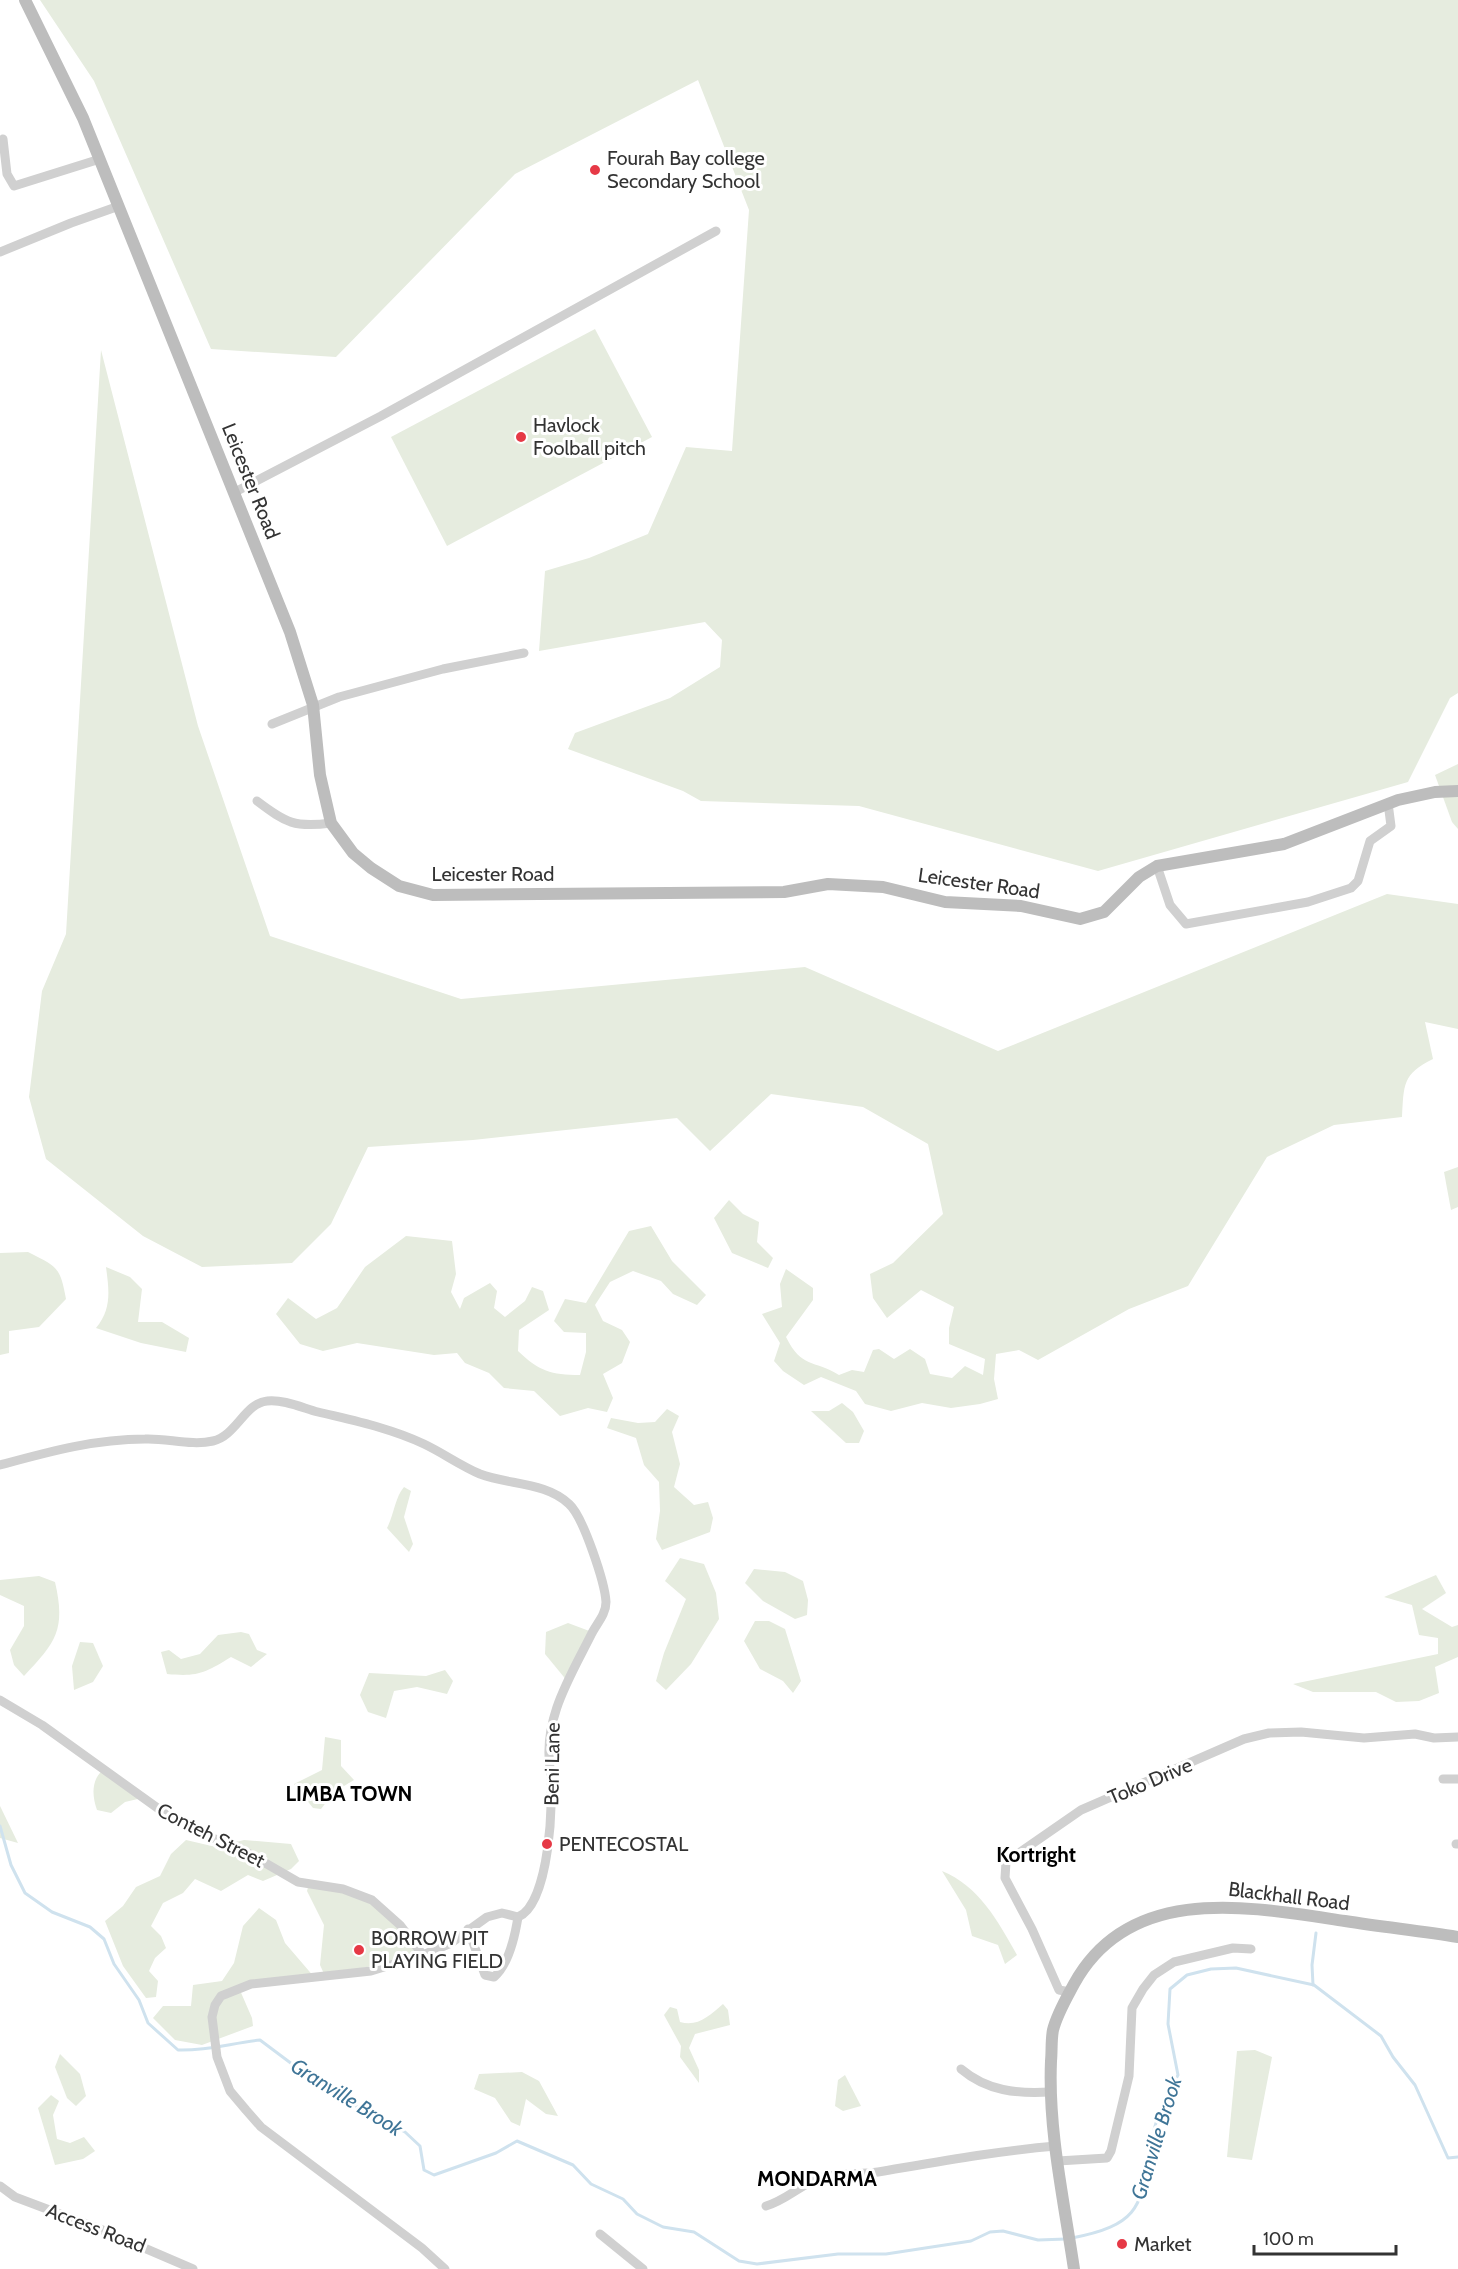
<svg xmlns="http://www.w3.org/2000/svg" width="1458" height="2269" viewBox="0 0 1458 2269" font-family="Cabin,sans-serif">
<style>
.green{fill:#e6ecdf}
.lines{fill:none;stroke-linecap:round;stroke-linejoin:round}
.stream{stroke:#cfe2ee;stroke-width:3}
.street{stroke:#d0d0d0;stroke-width:9}
.secondary{stroke:#bdbdbd;stroke-width:12}
.poi-dot{fill:#e63946;stroke:#fff;stroke-width:2}
.labels{text-anchor:middle;dominant-baseline:central;stroke-width:6;stroke-linejoin:round;paint-order:stroke}
.poi-label{font-size:20px;fill:#333;stroke:#fff;text-anchor:start}
.street-label{font-size:20px;fill:#333;stroke:#fff}
.neighbourhood-label{font-size:21px;font-weight:bold;fill:#000;stroke:#fff}
.water-label{font-size:21px;font-style:italic;fill:#3f7597;stroke:#fff}
</style>
<rect width="100%" height="100%" fill="#fff"/>
<!-- green -->
<g class="green">
<path d="M 40,0 L 1458,0 L 1458,693 L 1450,698 L 1408,782 L 1098,871 L 859,806 L 701,801 L 683,791 L 568,749 L 575,733 L 670,698 L 720,667 L 722,640 L 705,622 L 539,651 L 545,571 L 589,558 L 648,534 L 686,447 L 732,451 L 749,210 L 698,80 L 515,174 L 336,357 L 211,349 L 94,81 Z"/>
<path d="M 595,329 L 652,437 L 447,546 L 391,437 Z"/>
<path d="M 101,350 L 198,726 L 270,936 L 461,999 L 805,967 L 998,1051 L 1387,894 L 1458,904 L 1458,1029 L 1425,1022 L 1433,1059 C 1402,1074 1404,1085 1402,1117 L 1334,1125 L 1267,1157 L 1188,1286 L 1129,1309 L 1038,1360 L 1019,1350 L 996,1354 L 994,1379 L 998,1399 L 980,1404 L 951,1408 L 922,1403 L 891,1411 L 865,1404 L 856,1391 L 821,1377 L 804,1385 L 783,1371 L 774,1361 L 780,1343 L 762,1314 L 782,1307 L 780,1284 L 786,1269 L 813,1288 L 813,1300 L 786,1337 C 802,1369 813,1359 839,1375 L 852,1370 L 864,1372 L 873,1350 L 879,1349 L 894,1359 L 910,1349 L 925,1359 L 930,1374 L 952,1378 L 965,1366 L 983,1375 L 985,1359 L 949,1344 L 949,1328 L 954,1307 L 921,1290 L 887,1318 L 873,1298 L 870,1274 L 893,1263 L 943,1214 L 928,1144 L 863,1107 L 771,1094 L 710,1151 L 677,1118 L 473,1140 L 368,1147 L 331,1224 L 292,1263 L 202,1267 L 143,1236 L 46,1159 L 29,1097 L 42,991 L 66,934 Z"/>
<path d="M 1458,764 L 1458,829 L 1452,822 L 1435,775 Z"/>
<path d="M 1458,1167 L 1458,1207 L 1451,1210 L 1444,1172 Z"/>
<path d="M 729,1200 L 743,1214 L 759,1222 L 757,1242 L 773,1258 L 768,1268 L 732,1253 L 714,1218 Z"/>
<path d="M 651,1226 L 672,1261 L 706,1295 L 697,1305 L 673,1294 L 661,1281 L 633,1271 L 610,1282 L 595,1305 L 603,1321 L 622,1330 L 630,1342 L 622,1363 L 603,1374 L 613,1398 L 607,1412 L 588,1408 L 560,1416 L 534,1391 L 504,1388 L 489,1373 L 465,1363 L 457,1353 L 434,1355 L 357,1343 L 323,1351 L 300,1344 L 276,1314 L 288,1298 L 316,1319 L 337,1308 L 365,1267 L 406,1236 L 452,1241 L 456,1274 L 451,1292 L 460,1309 L 464,1298 L 490,1283 L 497,1291 L 494,1308 L 505,1317 L 525,1301 L 532,1287 L 543,1291 L 549,1310 L 519,1330 L 518,1351 C 539,1371 551,1375 580,1375 L 586,1352 L 586,1333 L 564,1332 L 554,1321 L 565,1299 L 586,1303 L 629,1231 Z"/>
<path d="M 28,1252 C 57,1267 60,1266 66,1299 L 39,1327 L 9,1331 L 9,1353 L 0,1355 L 0,1253 Z"/>
<path d="M 106,1267 L 130,1277 L 142,1289 L 138,1322 L 162,1322 L 189,1338 L 186,1352 L 141,1343 L 96,1328 C 112,1309 109,1290 106,1267 Z"/>
<path d="M 842,1403 L 853,1412 L 864,1431 L 859,1443 L 846,1443 L 811,1411 L 829,1411 Z"/>
<path d="M 667,1409 L 679,1416 L 672,1432 L 680,1464 L 674,1487 L 694,1505 L 708,1502 L 713,1518 L 710,1532 L 662,1550 L 656,1539 L 660,1511 L 659,1482 L 644,1465 L 636,1438 L 607,1428 L 611,1418 L 638,1423 L 655,1422 Z"/>
<path d="M 404,1487 L 411,1491 L 404,1517 L 413,1544 L 409,1552 L 387,1528 C 394,1515 395,1497 404,1487 Z"/>
<path d="M 680,1558 L 704,1564 L 716,1593 L 719,1619 L 691,1664 L 666,1690 L 656,1681 L 664,1653 L 686,1599 L 665,1581 Z"/>
<path d="M 754,1569 L 785,1572 L 803,1581 L 808,1600 L 807,1615 L 795,1619 L 763,1601 L 745,1583 Z"/>
<path d="M 1436,1575 L 1446,1593 L 1422,1609 L 1452,1627 L 1458,1625 L 1458,1657 L 1435,1667 L 1439,1693 L 1419,1701 L 1396,1702 L 1376,1692 L 1313,1692 L 1293,1684 L 1438,1654 L 1438,1638 L 1419,1635 L 1412,1605 L 1384,1597 Z"/>
<path d="M 39,1576 L 55,1582 C 66,1630 56,1642 24,1676 L 14,1665 L 10,1650 L 24,1626 L 24,1606 L 0,1595 L 0,1580 Z"/>
<path d="M 755,1621 L 769,1621 L 785,1629 L 801,1681 L 793,1693 L 783,1681 L 760,1669 L 744,1641 Z"/>
<path d="M 568,1623 L 592,1632 L 568,1682 L 545,1654 L 546,1632 Z"/>
<path d="M 241,1632 L 249,1634 L 257,1650 L 267,1654 L 251,1667 L 231,1657 C 205,1673 198,1677 167,1674 L 161,1652 L 169,1650 L 181,1659 L 200,1654 L 218,1635 Z"/>
<path d="M 80,1642 L 93,1643 L 103,1666 L 93,1682 L 74,1690 L 72,1666 Z"/>
<path d="M 445,1670 L 453,1681 L 447,1694 L 417,1687 L 394,1691 L 386,1718 L 368,1712 L 360,1695 L 369,1673 L 426,1676 Z"/>
<path d="M 325,1737 L 341,1740 L 341,1766 L 354,1780 L 334,1792 L 321,1809 L 313,1808 L 294,1784 L 322,1770 Z"/>
<path d="M 103,1770 L 142,1798 L 125,1802 L 111,1813 L 97,1810 C 92,1796 91,1780 103,1770 Z"/>
<path d="M 0,1806 L 1,1808 L 18,1843 L 0,1838 Z"/>
<path d="M 186,1840 L 216,1847 L 244,1840 L 291,1844 L 299,1861 L 291,1869 L 263,1881 L 248,1875 L 221,1891 L 195,1879 L 183,1893 L 163,1903 L 151,1926 L 161,1936 L 166,1948 L 155,1958 L 149,1971 L 158,1981 L 156,1997 L 146,1998 L 123,1966 L 105,1921 L 123,1906 L 136,1887 L 160,1876 L 171,1854 Z"/>
<path d="M 942,1871 C 979,1886 998,1921 1017,1955 L 1005,1964 L 998,1945 L 972,1936 L 966,1910 Z"/>
<path d="M 309,1884 L 372,1900 L 423,1955 L 325,1976 L 320,1965 L 324,1925 L 307,1891 Z"/>
<path d="M 259,1908 L 276,1920 L 285,1943 L 315,1978 L 239,1988 L 252,2018 L 253,2026 L 202,2045 L 175,2040 L 153,2018 L 163,2006 L 191,2006 L 193,1985 L 222,1981 L 234,1963 L 243,1926 Z"/>
<path d="M 723,2004 L 728,2010 L 730,2025 L 695,2034 L 689,2048 L 699,2070 L 699,2083 L 680,2057 L 681,2046 L 664,2015 L 670,2007 L 677,2009 L 680,2022 C 698,2027 709,2016 723,2004 Z"/>
<path d="M 1255,2050 L 1272,2057 L 1252,2160 L 1227,2157 L 1237,2051 Z"/>
<path d="M 60,2054 L 80,2074 L 86,2096 L 76,2106 L 67,2098 L 55,2067 Z"/>
<path d="M 522,2072 L 539,2081 L 558,2116 L 546,2114 L 526,2099 L 520,2126 L 511,2122 L 495,2098 L 474,2089 L 479,2074 Z"/>
<path d="M 845,2075 L 861,2106 L 843,2111 L 835,2106 L 838,2080 Z"/>
<path d="M 51,2095 L 59,2101 L 53,2115 L 57,2139 L 70,2143 L 84,2137 L 95,2151 L 83,2159 L 55,2165 L 38,2108 Z"/>
</g>
<g class="lines">
<!-- stream -->
<g class="stream">
<path d="M 0,1826 L 11,1865 L 25,1893 L 52,1912 L 90,1927 L 104,1939 L 114,1964 L 139,2000 L 148,2023 L 178,2050 C 209,2051 231,2043 260,2040 L 312,2079 L 364,2111 L 405,2132 L 420,2146 L 424,2170 L 434,2175 L 496,2153 L 517,2141 L 573,2165 L 591,2184 L 623,2199 L 637,2214 L 663,2227 L 694,2232 L 739,2261 L 757,2264 L 838,2254 L 886,2254 L 971,2241 L 990,2232 L 1003,2231 L 1038,2240 L 1066,2239"/>
<path d="M 1313,1985 L 1312,1965 L 1316,1933"/>
<path d="M 1072,2238 C 1150,2223 1139,2199 1153,2134 C 1158,2112 1167,2094 1178,2075 L 1168,2024 L 1170,1989 L 1187,1975 L 1211,1969 L 1236,1968 L 1314,1985 L 1381,2036 L 1393,2057 L 1415,2085 L 1448,2158 L 1458,2157"/>
</g>
<!-- street -->
<g class="street">
<path d="M 3,139 L 7,174 L 14,186 L 100,159"/>
<path d="M 0,252 L 71,223 L 119,206"/>
<path d="M 235,492 L 381,416 L 716,231"/>
<path d="M 272,724 L 339,697 L 443,669 L 524,653"/>
<path d="M 257,801 C 286,823 295,828 331,823"/>
<path d="M 1157,866 L 1170,905 L 1186,924 L 1308,902 L 1351,888 L 1358,881 L 1370,841 L 1391,826 L 1388,803"/>
<path d="M 0,1465 C 48,1452 94,1439 145,1439 C 167,1438 191,1446 213,1441 C 236,1436 245,1403 267,1401 C 283,1399 303,1408 318,1412 C 355,1421 390,1428 424,1444 C 443,1453 461,1466 480,1474 C 509,1485 546,1482 569,1504 C 583,1516 605,1583 606,1602 C 606,1615 596,1624 591,1635 C 570,1677 543,1719 550,1768 C 554,1799 550,1904 518,1917 L 502,1913 L 487,1917 L 451,1943 L 423,1955 L 371,1971 L 251,1984 L 221,1996 L 215,2005 L 212,2017 L 217,2057 L 230,2091 L 246,2110 L 261,2127 L 422,2248 L 445,2269"/>
<path d="M 0,1700 L 42,1725 L 177,1822 L 203,1835 L 236,1846 L 298,1882 L 343,1889 L 372,1900 L 400,1925 L 423,1955"/>
<path d="M 1443,1779 L 1458,1779"/>
<path d="M 1456,1844 L 1458,1844"/>
<path d="M 468,1929 L 485,1975 L 494,1977 C 509,1964 515,1936 518,1917"/>
<path d="M 1070,1992 L 1059,1990 L 1032,1929 L 1005,1878 L 1006,1862 L 1081,1810 L 1244,1739 L 1269,1733 L 1301,1732 L 1364,1738 L 1415,1734 L 1434,1738 L 1458,1737"/>
<path d="M 961,2069 C 987,2091 1017,2094 1050,2092"/>
<path d="M 1058,2161 L 1107,2158 L 1111,2151 L 1129,2076 L 1132,2008 L 1143,1989 L 1154,1975 L 1174,1962 L 1233,1948 L 1251,1949"/>
<path d="M 0,2186 L 15,2197 L 100,2229 L 193,2269"/>
<path d="M 766,2206 C 787,2200 802,2183 823,2177 C 840,2172 860,2175 878,2172 C 937,2162 996,2151 1056,2146"/>
<path d="M 600,2234 L 643,2269"/>
</g>
<!-- secondary -->
<g class="secondary">
<path d="M 25,0 L 83,118 L 290,632 L 313,705 L 320,775 L 331,823 L 353,853 L 371,868 L 399,886 L 433,895 L 784,892 L 828,884 L 883,887 L 945,902 L 1021,906 L 1080,919 L 1104,912 L 1139,877 L 1157,866 L 1284,844 L 1398,800 L 1435,792 L 1458,791"/>
<path d="M 1074,2269 C 1064,2201 1048,2130 1051,2061 C 1052,2051 1051,2040 1053,2030 C 1057,2014 1066,1999 1074,1984 C 1130,1882 1251,1907 1345,1921 C 1383,1927 1421,1931 1458,1937"/>
</g>
</g>
<!-- markers -->
<g class="poi-dot">
<circle cx="595" cy="170" r="6"/>
<circle cx="521" cy="437" r="6"/>
<circle cx="547" cy="1844" r="6"/>
<circle cx="359" cy="1950" r="6"/>
<circle cx="1122" cy="2244" r="6"/>
</g>
<g class="labels">
<!-- poi labels -->
<g class="poi-label">
<text x="607" y="158">Fourah Bay college<tspan x="607" dy="23">Secondary School</tspan></text>
<text x="533" y="425">Havlock<tspan x="533" dy="23">Foolball pitch</tspan></text>
<text x="559" y="1844">PENTECOSTAL</text>
<text x="371" y="1938">BORROW PIT<tspan x="371" dy="23">PLAYING FIELD</tspan></text>
<text x="1134" y="2244">Market</text>
</g>
<!-- street labels -->
<g class="street-label">
<text transform="translate(251 481) rotate(68)">Leicester Road</text>
<text x="493" y="874">Leicester Road</text>
<text transform="translate(979 883) rotate(8)">Leicester Road</text>
<text transform="translate(552 1764) rotate(-89)">Beni Lane</text>
<text transform="translate(1150 1781) rotate(-23)">Toko Drive</text>
<text transform="translate(211 1835) rotate(27)">Conteh Street</text>
<text transform="translate(1289 1896) rotate(7)">Blackhall Road</text>
<text transform="translate(96 2228) rotate(21)">Access Road</text>
</g>
<!-- neighbourhood labels -->
<g class="neighbourhood-label">
<text x="349" y="1793">LIMBA TOWN</text>
<text x="1036" y="1854">Kortright</text>
<text x="817" y="2178">MONDARMA</text>
</g>
<!-- water labels -->
<g class="water-label">
<text transform="translate(347 2097) rotate(32)">Granville Brook</text>
<text transform="translate(1156 2138) rotate(-73)">Granville Brook</text>
</g>
</g>
<!-- scale -->
<path d="M1254 2245v9h142v-9" fill="none" stroke="#333333" stroke-width="3"/>
<text x="1263" y="2245" font-size="18" fill="#333333" stroke="#ffffff" stroke-width="4.5" paint-order="stroke">100 m</text>
</svg>
